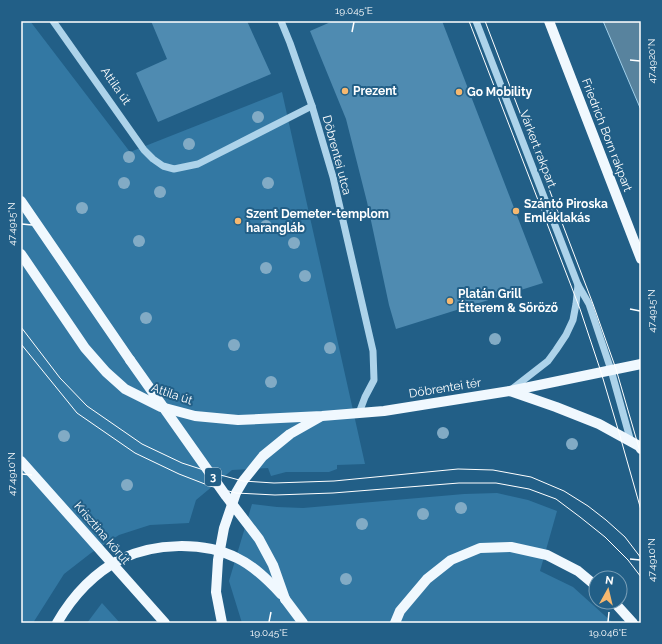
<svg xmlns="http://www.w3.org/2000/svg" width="662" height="644" viewBox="0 0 662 644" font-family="Raleway,sans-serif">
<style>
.green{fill:#3378a3}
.water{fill:#58839e;stroke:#a1d0eb}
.building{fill:#4f8bb1}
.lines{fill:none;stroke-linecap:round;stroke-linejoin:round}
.minor{stroke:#add3ea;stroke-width:7}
.major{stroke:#f0f8fe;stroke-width:10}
.tram{stroke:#fff;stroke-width:1}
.major-bridge{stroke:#f0f8fe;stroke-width:10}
.tree{fill:#82abc5}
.ticks{fill:none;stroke:#fff;stroke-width:1.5}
.poi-dot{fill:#f6b86f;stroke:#225f87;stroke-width:1.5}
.labels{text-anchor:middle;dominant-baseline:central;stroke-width:4;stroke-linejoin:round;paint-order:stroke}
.shield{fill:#225f87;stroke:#bdcfdb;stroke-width:1}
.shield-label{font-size:11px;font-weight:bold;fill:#fff}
.street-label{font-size:12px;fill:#fff;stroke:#225f87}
.poi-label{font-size:12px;font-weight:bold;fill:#fff;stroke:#225f87;text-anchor:start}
.neatline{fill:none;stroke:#fff;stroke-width:1.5}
.ticks-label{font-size:10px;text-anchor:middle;fill:#fff}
</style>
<rect width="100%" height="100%" fill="#225f87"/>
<!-- green -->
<g class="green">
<path d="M 21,21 L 30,21 L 130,152 L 282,92 L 365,464 L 337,465 L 337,469 L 329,472 L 286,472 L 271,476 L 268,468 L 232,470 L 196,500 L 189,523 L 150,525 L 119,535 L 91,553 L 64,574 L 33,623 L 21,623 Z"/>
<path d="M 497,493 L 528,500 L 557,511 L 540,571 L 573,587 L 613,623 L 242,623 L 229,581 L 252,504 L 277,507 L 303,508 L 464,494 Z"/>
<path d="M 102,603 L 120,623 L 87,623 Z"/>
</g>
<!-- water -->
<path class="water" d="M 603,21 L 641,21 L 641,110 Z"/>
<!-- building -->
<g class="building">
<path d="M 151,21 L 247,21 L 271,74 L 158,122 L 136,73 L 167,59 Z"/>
<path d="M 333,21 L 442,21 L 543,283 L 396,329 L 389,305 L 367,202 L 346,119 L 310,31 Z"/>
</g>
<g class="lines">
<!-- minor -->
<g class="minor">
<path d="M 53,21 L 144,150 L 153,159 L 163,166 L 174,169 L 198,164 L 312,106"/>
<path d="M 281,21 L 290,43 L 312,106 L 333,177 L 373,351 L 374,380 L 365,397 L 359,413"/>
<path d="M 476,21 L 578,285 L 589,304 L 611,370 L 631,442"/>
<path d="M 512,389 L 548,361 L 556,350 L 566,335 L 573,320 L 576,304 L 578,285"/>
</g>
<!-- major -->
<g class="major">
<path d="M 549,21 L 641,259"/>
<path d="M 21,201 L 130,360"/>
<path d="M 21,254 L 85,348 L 106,372 L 125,389 L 161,407 L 195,416 L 238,420 L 322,416 L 384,411 L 510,391 L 641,364"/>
<path d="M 510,391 L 556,407 L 599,424 L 639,446 L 641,449"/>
<path d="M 21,461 L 165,623"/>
<path d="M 285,599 L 303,623"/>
<path d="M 614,602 L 633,623"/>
<path d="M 222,623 L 216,592 L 218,560 L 224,528 L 236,493 L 243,481 L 263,456 L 290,434 L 320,417"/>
<path d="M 395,623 L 400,611 L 427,579 L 451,560 L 480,548 L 511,547 L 547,555 L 578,571 L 596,586"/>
</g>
<!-- tram -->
<g class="tram">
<path d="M 469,21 L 580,309 L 601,372 L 620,436 L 641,510"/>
<path d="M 485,21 L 593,304 L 616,369 L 641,455"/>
<path d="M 21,327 L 60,378 L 87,406 L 142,444 L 182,463 L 213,473 L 243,481 L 274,483 L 334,481 L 458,469 L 493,470 L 531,477 L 564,491 L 588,506 L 606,520 L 625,537 L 641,558"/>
<path d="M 21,344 L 77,413 L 135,453 L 179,474 L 210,486 L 236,493 L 275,495 L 333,493 L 459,483 L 496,483 L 529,489 L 556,499 L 580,517 L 605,537 L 628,560 L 641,577"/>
</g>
<!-- major-bridge -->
<g class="major-bridge">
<path d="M 130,360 L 226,496 L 259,539 L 273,565 L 285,599"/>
<path d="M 57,623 C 72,597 94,573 121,559 C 154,543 203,541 237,558 C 254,566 268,580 281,594"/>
</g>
</g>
<!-- trees -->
<g class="tree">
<circle cx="258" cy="117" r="6"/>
<circle cx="189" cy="144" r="6"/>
<circle cx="129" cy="157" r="6"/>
<circle cx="124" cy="183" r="6"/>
<circle cx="268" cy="183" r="6"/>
<circle cx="160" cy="192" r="6"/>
<circle cx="82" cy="208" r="6"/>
<circle cx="266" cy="226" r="6"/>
<circle cx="139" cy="241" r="6"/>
<circle cx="294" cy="243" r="6"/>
<circle cx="266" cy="268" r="6"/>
<circle cx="305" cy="276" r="6"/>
<circle cx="146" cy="318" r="6"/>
<circle cx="495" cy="339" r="6"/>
<circle cx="234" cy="345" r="6"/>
<circle cx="330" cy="348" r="6"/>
<circle cx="271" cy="382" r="6"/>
<circle cx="443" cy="433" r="6"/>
<circle cx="64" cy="436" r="6"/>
<circle cx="572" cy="444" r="6"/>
<circle cx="127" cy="485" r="6"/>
<circle cx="461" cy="508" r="6"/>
<circle cx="423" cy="514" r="6"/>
<circle cx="362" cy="524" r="6"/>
<circle cx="346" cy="579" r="6"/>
</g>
<!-- ticks -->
<path class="ticks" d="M 352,32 L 354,22M 630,60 L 640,61M 22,224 L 32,225M 630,309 L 640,311M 22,474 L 32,475M 630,559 L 640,560M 269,622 L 271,612M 608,622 L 609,612"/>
<!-- markers -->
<g class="poi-dot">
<circle cx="345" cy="91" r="4"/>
<circle cx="459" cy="92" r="4"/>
<circle cx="516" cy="211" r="4"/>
<circle cx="238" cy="221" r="4"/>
<circle cx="450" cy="301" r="4"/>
</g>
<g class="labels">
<!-- shield labels -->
<rect class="shield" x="205" y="468" width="16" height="18" rx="3"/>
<g class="shield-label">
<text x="213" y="477">3</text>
</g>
<!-- street labels -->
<g class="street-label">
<text transform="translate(116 86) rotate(55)">Attila út</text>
<text transform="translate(607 135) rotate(69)">Friedrich Born rakpart</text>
<text transform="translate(538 149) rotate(69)">Várkert rakpart</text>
<text transform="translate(337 155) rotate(75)">Döbrentei utca</text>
<text transform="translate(445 388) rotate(-9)">Döbrentei tér</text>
<text transform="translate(172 394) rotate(19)">Attila út</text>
<text transform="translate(102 533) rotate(49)">Krisztina körút</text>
</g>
<!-- poi labels -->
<g class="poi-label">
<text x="353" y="91">Prezent</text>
<text x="467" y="92">Go Mobility</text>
<text x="524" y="204">Szántó Piroska<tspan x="524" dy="14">Emléklakás</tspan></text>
<text x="246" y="214">Szent Demeter-templom<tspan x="246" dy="14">harangláb</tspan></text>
<text x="458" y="294">Platán Grill<tspan x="458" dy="14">Étterem &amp; Söröző</tspan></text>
</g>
</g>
<!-- border -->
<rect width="662" height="644" fill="none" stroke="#225f87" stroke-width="44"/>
<!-- north arrow -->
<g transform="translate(608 590) rotate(8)"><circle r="19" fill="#225f87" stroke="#7a9fb7"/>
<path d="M0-3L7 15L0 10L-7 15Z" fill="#f6b86f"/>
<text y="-6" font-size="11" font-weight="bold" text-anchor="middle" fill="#ffffff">N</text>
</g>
<rect x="22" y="22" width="618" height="600" class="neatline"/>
<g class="ticks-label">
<text x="354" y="14">19.045°E</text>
<text transform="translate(651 61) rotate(-90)" y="4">47.4920°N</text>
<text transform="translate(11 224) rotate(-90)" y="4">47.4915°N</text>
<text transform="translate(651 311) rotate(-90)" y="4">47.4915°N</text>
<text transform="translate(11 474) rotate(-90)" y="4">47.4910°N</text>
<text transform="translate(651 560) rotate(-90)" y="4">47.4910°N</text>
<text x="269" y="636">19.045°E</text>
<text x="608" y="636">19.046°E</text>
</g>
</svg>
